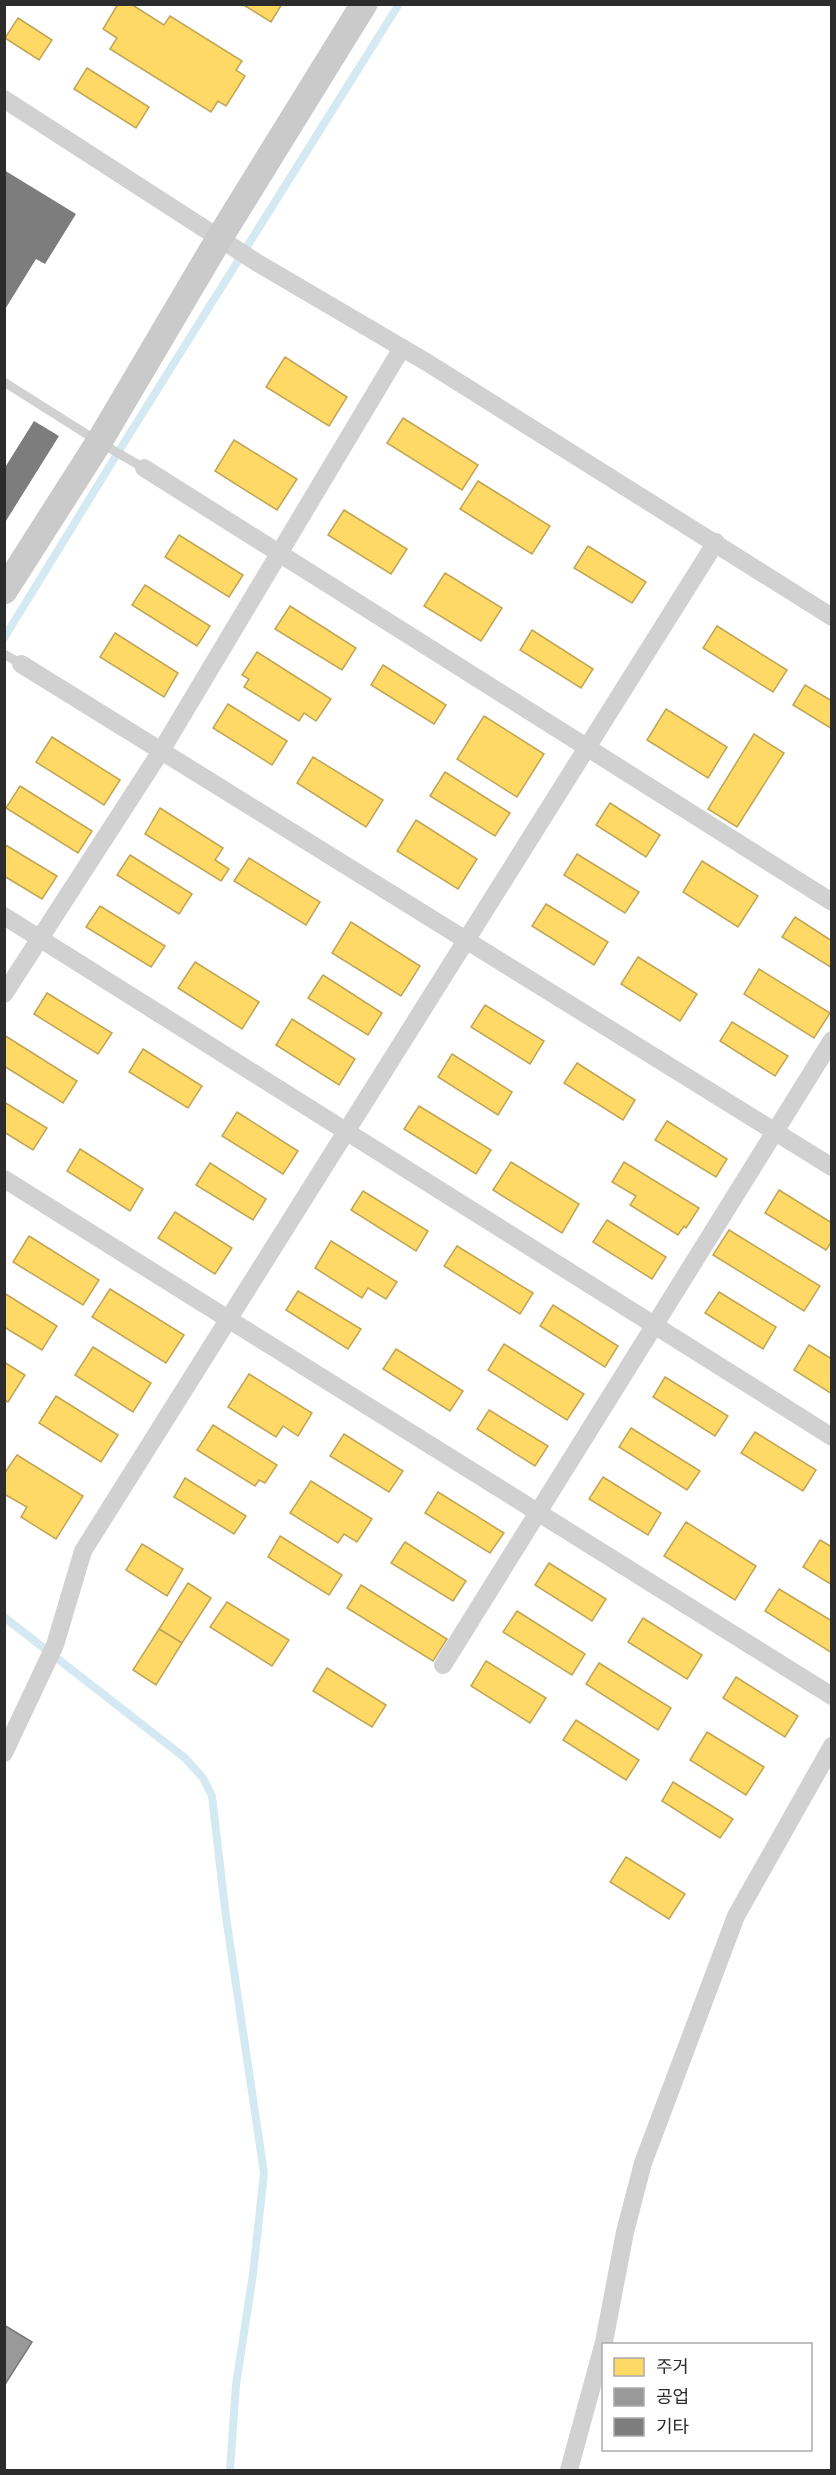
<svg xmlns="http://www.w3.org/2000/svg" width="836" height="2475" viewBox="0 0 836 2475" font-family="'Nunito Sans','Noto Sans KR',sans-serif">
<style>
.homes{fill:#ffd966;stroke:#c0a555;stroke-width:1.5}
.industry{fill:#999;stroke:#787878;stroke-width:1.5}
.lines{fill:none;stroke-linecap:round;stroke-linejoin:round}
.stream{stroke:#d4e9f2;stroke-width:8}
.building{fill:#7d7d7d}
.lane{stroke:#d1d1d1;stroke-width:9}
.street{stroke:#d1d1d1;stroke-width:18}
.secondary{stroke:#cacaca;stroke-width:27}
</style>
<rect width="100%" height="100%" fill="#fff"/>
<!-- homes -->
<g class="homes">
<path d="M 118,4 L 131,4 L 164,25 L 170,16 L 242,61 L 236,70 L 245,76 L 226,106 L 218,101 L 211,112 L 110,49 L 117,38 L 103,29 Z"/>
<path d="M 242,4 L 282,4 L 271,22 Z"/>
<path d="M 18,18 L 52,40 L 39,60 L 5,38 Z"/>
<path d="M 87,68 L 149,107 L 136,128 L 74,89 Z"/>
<path d="M 285,357 L 347,397 L 329,426 L 266,387 Z"/>
<path d="M 403,418 L 478,465 L 462,490 L 387,443 Z"/>
<path d="M 234,440 L 297,479 L 277,510 L 215,471 Z"/>
<path d="M 478,481 L 550,526 L 532,554 L 460,509 Z"/>
<path d="M 344,510 L 407,549 L 391,574 L 328,535 Z"/>
<path d="M 179,535 L 243,575 L 229,597 L 165,557 Z"/>
<path d="M 588,546 L 646,582 L 632,603 L 574,568 Z"/>
<path d="M 445,573 L 502,608 L 481,641 L 424,606 Z"/>
<path d="M 145,585 L 210,626 L 197,646 L 132,605 Z"/>
<path d="M 290,606 L 356,648 L 342,670 L 275,629 Z"/>
<path d="M 717,626 L 787,670 L 773,692 L 703,648 Z"/>
<path d="M 532,630 L 593,669 L 581,688 L 520,650 Z"/>
<path d="M 115,633 L 178,673 L 164,697 L 100,657 Z"/>
<path d="M 257,652 L 331,699 L 316,721 L 304,713 L 299,721 L 244,687 L 249,679 L 242,675 Z"/>
<path d="M 383,665 L 446,705 L 434,724 L 371,685 Z"/>
<path d="M 805,685 L 832,701 L 832,729 L 793,705 Z"/>
<path d="M 228,704 L 287,741 L 272,765 L 213,728 Z"/>
<path d="M 666,709 L 727,747 L 708,778 L 647,740 Z"/>
<path d="M 484,716 L 544,754 L 517,797 L 457,759 Z"/>
<path d="M 754,734 L 784,753 L 737,827 L 708,809 Z"/>
<path d="M 52,737 L 120,780 L 104,805 L 36,762 Z"/>
<path d="M 313,757 L 383,800 L 366,827 L 297,783 Z"/>
<path d="M 445,772 L 510,813 L 495,836 L 430,796 Z"/>
<path d="M 20,786 L 92,831 L 78,853 L 6,808 Z"/>
<path d="M 610,803 L 660,835 L 646,857 L 596,825 Z"/>
<path d="M 160,808 L 223,848 L 215,860 L 229,869 L 221,881 L 145,834 Z"/>
<path d="M 416,820 L 477,859 L 458,889 L 397,851 Z"/>
<path d="M 4,844 L 57,876 L 42,899 L 4,876 Z"/>
<path d="M 577,854 L 639,892 L 625,913 L 564,875 Z"/>
<path d="M 130,855 L 192,894 L 179,914 L 117,875 Z"/>
<path d="M 249,858 L 320,902 L 306,925 L 234,881 Z"/>
<path d="M 702,861 L 758,896 L 738,927 L 683,892 Z"/>
<path d="M 546,904 L 608,942 L 594,965 L 532,926 Z"/>
<path d="M 100,906 L 165,946 L 151,967 L 86,927 Z"/>
<path d="M 795,917 L 832,941 L 832,968 L 782,937 Z"/>
<path d="M 351,922 L 420,966 L 401,996 L 332,953 Z"/>
<path d="M 638,957 L 697,994 L 680,1021 L 621,984 Z"/>
<path d="M 195,962 L 259,1002 L 242,1029 L 178,988 Z"/>
<path d="M 759,969 L 830,1013 L 814,1038 L 744,994 Z"/>
<path d="M 323,975 L 382,1013 L 368,1035 L 308,998 Z"/>
<path d="M 47,993 L 112,1033 L 98,1054 L 34,1014 Z"/>
<path d="M 485,1005 L 544,1041 L 530,1064 L 471,1027 Z"/>
<path d="M 292,1019 L 355,1059 L 339,1085 L 276,1045 Z"/>
<path d="M 732,1022 L 788,1056 L 775,1076 L 720,1041 Z"/>
<path d="M 4,1035 L 77,1081 L 63,1103 L 4,1066 Z"/>
<path d="M 143,1049 L 202,1086 L 188,1108 L 129,1072 Z"/>
<path d="M 452,1054 L 512,1092 L 498,1115 L 438,1077 Z"/>
<path d="M 577,1063 L 635,1100 L 623,1120 L 564,1083 Z"/>
<path d="M 4,1102 L 47,1128 L 33,1150 L 4,1132 Z"/>
<path d="M 419,1106 L 491,1150 L 476,1174 L 404,1129 Z"/>
<path d="M 237,1112 L 298,1151 L 283,1174 L 222,1136 Z"/>
<path d="M 667,1121 L 727,1159 L 716,1177 L 655,1140 Z"/>
<path d="M 80,1149 L 143,1189 L 130,1211 L 67,1171 Z"/>
<path d="M 511,1162 L 579,1204 L 562,1233 L 493,1190 Z"/>
<path d="M 624,1162 L 699,1208 L 686,1228 L 684,1226 L 678,1235 L 630,1205 L 636,1196 L 612,1182 Z"/>
<path d="M 210,1163 L 266,1199 L 253,1220 L 196,1185 Z"/>
<path d="M 779,1190 L 832,1223 L 832,1241 L 826,1250 L 765,1213 Z"/>
<path d="M 363,1191 L 428,1231 L 416,1251 L 351,1210 Z"/>
<path d="M 175,1212 L 232,1248 L 215,1274 L 158,1238 Z"/>
<path d="M 607,1220 L 666,1257 L 652,1279 L 593,1242 Z"/>
<path d="M 729,1230 L 820,1286 L 804,1311 L 713,1255 Z"/>
<path d="M 29,1236 L 99,1280 L 83,1305 L 13,1262 Z"/>
<path d="M 331,1241 L 397,1282 L 386,1299 L 368,1288 L 362,1298 L 315,1268 Z"/>
<path d="M 457,1246 L 533,1293 L 520,1314 L 444,1266 Z"/>
<path d="M 110,1289 L 184,1335 L 166,1363 L 92,1317 Z"/>
<path d="M 298,1291 L 361,1329 L 348,1349 L 286,1310 Z"/>
<path d="M 719,1292 L 776,1327 L 763,1349 L 705,1313 Z"/>
<path d="M 4,1293 L 57,1326 L 42,1350 L 4,1327 Z"/>
<path d="M 553,1305 L 618,1346 L 605,1367 L 540,1326 Z"/>
<path d="M 504,1344 L 584,1394 L 567,1420 L 488,1370 Z"/>
<path d="M 809,1345 L 832,1359 L 832,1394 L 794,1370 Z"/>
<path d="M 93,1347 L 151,1383 L 133,1412 L 75,1375 Z"/>
<path d="M 396,1349 L 463,1391 L 450,1411 L 383,1369 Z"/>
<path d="M 4,1362 L 25,1375 L 8,1402 L 4,1400 Z"/>
<path d="M 249,1374 L 312,1413 L 298,1436 L 283,1426 L 276,1437 L 228,1407 Z"/>
<path d="M 665,1377 L 728,1416 L 715,1436 L 653,1397 Z"/>
<path d="M 56,1396 L 118,1435 L 101,1462 L 39,1423 Z"/>
<path d="M 489,1410 L 548,1446 L 535,1466 L 477,1429 Z"/>
<path d="M 213,1425 L 277,1465 L 265,1483 L 259,1480 L 255,1486 L 197,1450 Z"/>
<path d="M 631,1428 L 700,1471 L 687,1490 L 619,1447 Z"/>
<path d="M 755,1432 L 816,1470 L 803,1491 L 741,1453 Z"/>
<path d="M 344,1434 L 403,1471 L 389,1492 L 330,1456 Z"/>
<path d="M 17,1455 L 83,1496 L 56,1539 L 21,1517 L 27,1507 L 4,1494 L 4,1474 Z"/>
<path d="M 603,1477 L 661,1513 L 648,1535 L 589,1499 Z"/>
<path d="M 185,1478 L 246,1516 L 234,1534 L 174,1497 Z"/>
<path d="M 311,1481 L 372,1519 L 357,1542 L 344,1534 L 338,1543 L 290,1513 Z"/>
<path d="M 438,1492 L 504,1533 L 490,1553 L 425,1513 Z"/>
<path d="M 686,1522 L 756,1566 L 735,1600 L 664,1556 Z"/>
<path d="M 280,1536 L 342,1575 L 329,1595 L 268,1557 Z"/>
<path d="M 820,1540 L 832,1547 L 832,1585 L 803,1567 Z"/>
<path d="M 405,1542 L 466,1581 L 453,1601 L 391,1563 Z"/>
<path d="M 142,1544 L 183,1569 L 167,1596 L 126,1570 Z"/>
<path d="M 549,1563 L 606,1599 L 592,1621 L 535,1585 Z"/>
<path d="M 188,1583 L 211,1598 L 182,1643 L 159,1629 Z"/>
<path d="M 361,1585 L 447,1639 L 433,1661 L 347,1608 Z"/>
<path d="M 779,1589 L 832,1621 L 832,1653 L 765,1611 Z"/>
<path d="M 227,1602 L 289,1640 L 272,1666 L 210,1627 Z"/>
<path d="M 517,1611 L 585,1654 L 572,1675 L 503,1632 Z"/>
<path d="M 643,1618 L 702,1655 L 687,1679 L 628,1642 Z"/>
<path d="M 159,1629 L 182,1643 L 156,1685 L 133,1670 Z"/>
<path d="M 486,1661 L 546,1698 L 530,1723 L 471,1686 Z"/>
<path d="M 599,1663 L 671,1708 L 658,1730 L 586,1684 Z"/>
<path d="M 327,1668 L 386,1705 L 372,1727 L 313,1691 Z"/>
<path d="M 736,1677 L 798,1716 L 785,1737 L 723,1698 Z"/>
<path d="M 576,1720 L 639,1760 L 626,1780 L 563,1740 Z"/>
<path d="M 707,1732 L 764,1767 L 746,1795 L 690,1760 Z"/>
<path d="M 673,1782 L 733,1819 L 720,1838 L 662,1801 Z"/>
<path d="M 626,1857 L 685,1894 L 669,1919 L 610,1882 Z"/>
</g>
<!-- industry -->
<path class="industry" d="M 4,2325 L 32,2342 L 4,2386 Z"/>
<g class="lines">
<!-- stream -->
<g class="stream">
<path d="M 4,638 L 122,446 L 399,4"/>
<path d="M 4,1617 L 185,1758 L 203,1778 L 212,1796 L 226,1917 L 264,2173 L 253,2274 L 236,2385 L 230,2470"/>
</g>
</g>
<!-- building -->
<g class="building">
<path d="M 4,170 L 76,214 L 45,264 L 36,259 L 4,311 Z"/>
<path d="M 34,421 L 59,436 L 4,524 L 4,469 Z"/>
</g>
<g class="lines">
<!-- lane -->
<g class="lane">
<path d="M 4,382 L 99,442 L 144,468"/>
<path d="M 4,654 L 21,664"/>
</g>
<!-- street -->
<g class="street">
<path d="M 4,99 L 256,262 L 428,363 L 832,617"/>
<path d="M 144,468 L 832,902"/>
<path d="M 21,664 L 832,1167"/>
<path d="M 4,916 L 832,1437"/>
<path d="M 4,994 L 161,751 L 402,348"/>
<path d="M 4,1179 L 832,1696"/>
<path d="M 443,1665 L 832,1040"/>
<path d="M 4,1753 L 55,1645 L 83,1551 L 716,542"/>
<path d="M 569,2470 L 604,2342 L 625,2232 L 643,2163 L 736,1916 L 832,1746"/>
</g>
<!-- secondary -->
<path class="secondary" d="M 4,591 L 99,442 L 220,237 L 364,4"/>
</g>
<!-- border -->
<rect width="836" height="2475" fill="none" stroke="#2c2c2c" stroke-width="12"/>
<!-- legend -->
<rect x="602" y="2343" width="210" height="108" fill="#ffffff" stroke="#ababab" stroke-width="1.5"/>
<rect x="614" y="2358" width="30" height="18" fill="#ffd966" stroke="#ababab" stroke-width="1.5"/>
<text x="656" y="2373" font-size="18" fill="#2c2c2c">주거</text>
<rect x="614" y="2388" width="30" height="18" fill="#999999" stroke="#ababab" stroke-width="1.5"/>
<text x="656" y="2403" font-size="18" fill="#2c2c2c">공업</text>
<rect x="614" y="2418" width="30" height="18" fill="#7d7d7d" stroke="#ababab" stroke-width="1.5"/>
<text x="656" y="2433" font-size="18" fill="#2c2c2c">기타</text>
</svg>
